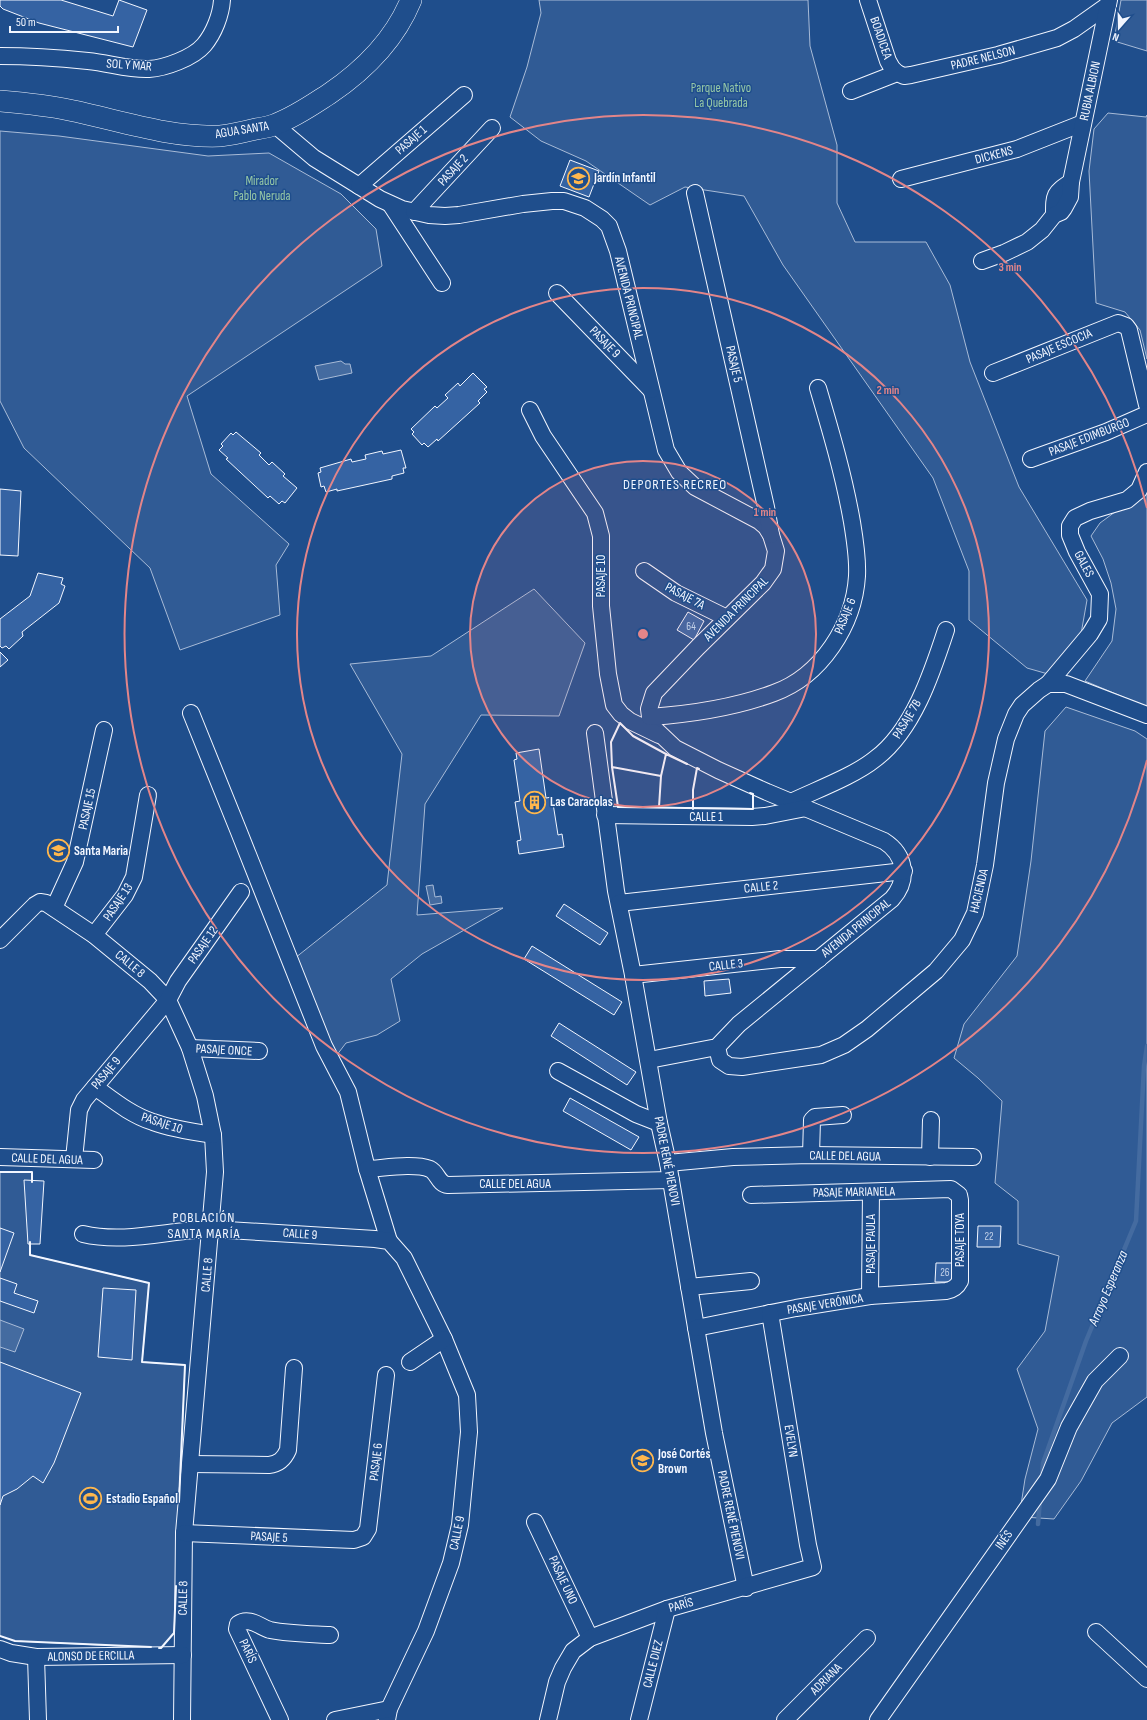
<svg xmlns="http://www.w3.org/2000/svg" width="1147" height="1720" viewBox="0 0 1147 1720" font-family="'Sofia Sans Condensed',sans-serif">
<style>
.built{fill:#305b95;stroke:#a8bbd7}
.water{fill:#446ba0;stroke:#a8bbd7}
.lines{fill:none;stroke-linecap:round;stroke-linejoin:round}
.stream{stroke:#446ba0;stroke-width:4.5}
.building{fill:#3563a3;stroke:#f2f6ff}
.minor-casing{stroke:#f2f6ff;stroke-width:18}
.major-casing{stroke:#f2f6ff;stroke-width:22}
.minor{stroke:#1f4e8c;stroke-width:16}
.major{stroke:#1f4e8c;stroke-width:21}
.wall{stroke:#f2f6ff;stroke-width:2}
.ring{fill:none;stroke:#e38589;stroke-width:2}
.labels{text-anchor:middle;dominant-baseline:central;stroke-width:3;stroke-linejoin:round;paint-order:stroke}
.number-label{font-size:11px;fill:#c3d1e8}
.street-label{font-size:13px;fill:#f2f6ff;stroke:#1f4e8c}
.park-label{font-size:13px;fill:#97c8a6;stroke:#1f4e8c}
.poi-label{font-size:13px;font-weight:bold;fill:#f2f6ff;stroke:#1f4e8c;text-anchor:start}
.neighbourhood-label{font-size:14px;letter-spacing:1px;fill:#f2f6ff;stroke:#1f4e8c}
.water-label{font-size:14px;font-style:italic;fill:#f2f6ff;stroke:#1f4e8c}
.centre{fill:#e38589;stroke:#1f4e8c;stroke-width:2}
.ring-label{font-size:12px;text-anchor:middle;font-weight:bold;fill:#e38589;stroke:#1f4e8c;stroke-width:3;stroke-linejoin:round;paint-order:stroke}
</style>
<rect width="100%" height="100%" fill="#1f4e8c"/>
<!-- built -->
<g class="built">
<path d="M 539,0 L 808,0 L 810,46 L 837,145 L 837,203 L 855,242 L 926,242 L 950,285 L 970,362 L 1019,487 L 1087,600 L 1081,634 L 1048,674 L 1027,668 L 969,620 L 969,571 L 933,478 L 783,265 L 744,196 L 685,187 L 650,205 L 586,161 L 541,141 L 510,117 L 527,67 L 541,13 Z"/>
<path d="M 1121,0 L 1147,0 L 1147,51 L 1114,41 Z"/>
<path d="M 1108,113 L 1146,117 L 1147,115 L 1147,359 L 1140,330 L 1125,312 L 1096,303 L 1089,171 L 1094,129 Z"/>
<path d="M 0,131 L 59,136 L 208,156 L 269,153 L 341,194 L 376,229 L 382,266 L 187,396 L 211,474 L 289,544 L 276,565 L 280,615 L 180,650 L 150,568 L 24,448 L 0,401 Z"/>
<path d="M 1147,481 L 1147,707 L 1085,681 L 1112,641 L 1116,609 L 1111,583 L 1103,559 L 1091,536 L 1100,523 L 1134,498 Z"/>
<path d="M 534,589 L 585,643 L 559,716 L 481,715 L 425,804 L 417,915 L 503,908 L 422,954 L 391,979 L 400,1021 L 377,1035 L 346,1043 L 333,1060 L 295,958 L 387,885 L 402,754 L 350,664 L 431,656 Z"/>
<path d="M 1066,707 L 1135,731 L 1147,739 L 1147,1397 L 1112,1423 L 1081,1481 L 1054,1519 L 1023,1517 L 1019,1518 L 1025,1479 L 1038,1429 L 1017,1369 L 1045,1331 L 1059,1256 L 1018,1244 L 1018,1201 L 995,1183 L 1002,1101 L 978,1078 L 954,1058 L 964,1024 L 1017,956 L 1031,861 L 1045,731 Z"/>
<path d="M 0,1172 L 32,1172 L 30,1255 L 149,1283 L 142,1362 L 185,1365 L 174,1633 L 161,1648 L 15,1641 L 0,1636 Z"/>
</g>
<!-- water -->
<g class="water">
<path d="M 341,361 L 345,364 L 350,364 L 352,373 L 319,380 L 315,366 Z"/>
<path d="M 433,885 L 435,897 L 441,896 L 442,903 L 430,905 L 426,886 Z"/>
<path d="M 0,1320 L 24,1329 L 15,1352 L 0,1347 Z"/>
</g>
<g class="lines">
<!-- stream -->
<g class="stream">
<path d="M 1042,1477 L 1043,1463 L 1086,1341 L 1136,1221 L 1144,1066 L 1147,1046"/>
<path d="M 1038,1524 L 1040,1500"/>
</g>
</g>
<!-- building -->
<g class="building">
<path d="M 0,0 L 61,0 L 113,16 L 119,0 L 147,10 L 133,47 L 39,23 L 3,9 L 0,6 Z"/>
<path d="M 570,160 L 599,171 L 589,197 L 560,186 Z"/>
<path d="M 473,373 L 487,387 L 484,389 L 487,392 L 478,401 L 480,403 L 438,441 L 437,439 L 428,447 L 424,443 L 422,445 L 412,434 L 414,432 L 411,429 L 435,406 L 437,408 L 448,398 L 445,395 L 458,383 L 460,386 Z"/>
<path d="M 236,432 L 261,453 L 259,455 L 269,465 L 272,462 L 285,474 L 283,476 L 297,488 L 285,503 L 282,501 L 279,504 L 270,496 L 268,498 L 226,459 L 228,458 L 219,450 L 223,446 L 221,444 L 231,433 L 233,435 Z"/>
<path d="M 401,450 L 406,468 L 403,468 L 404,473 L 392,476 L 392,479 L 337,491 L 337,489 L 326,492 L 324,486 L 321,487 L 318,473 L 321,472 L 320,468 L 351,459 L 352,462 L 366,459 L 365,455 L 382,451 L 383,454 Z"/>
<path d="M 0,489 L 21,491 L 18,556 L 0,555 Z"/>
<path d="M 38,573 L 63,578 L 61,584 L 65,586 L 59,603 L 22,632 L 23,636 L 9,649 L 6,646 L 2,648 L 0,646 L 0,619 L 30,596 Z"/>
<path d="M 688,612 L 704,621 L 694,640 L 677,630 Z"/>
<path d="M 0,652 L 8,660 L 0,667 Z"/>
<path d="M 539,749 L 546,798 L 552,797 L 558,835 L 562,834 L 564,847 L 519,854 L 517,841 L 521,840 L 515,802 L 520,801 L 514,760 L 517,759 L 516,753 Z"/>
<path d="M 564,904 L 608,933 L 600,945 L 556,916 Z"/>
<path d="M 532,946 L 622,1002 L 614,1015 L 524,959 Z"/>
<path d="M 729,979 L 731,993 L 705,996 L 704,981 Z"/>
<path d="M 559,1023 L 636,1072 L 627,1085 L 551,1036 Z"/>
<path d="M 570,1098 L 639,1137 L 631,1150 L 563,1111 Z"/>
<path d="M 24,1180 L 44,1181 L 40,1244 L 28,1244 Z"/>
<path d="M 978,1226 L 1001,1226 L 1000,1247 L 977,1247 Z"/>
<path d="M 0,1228 L 14,1233 L 0,1272 Z"/>
<path d="M 936,1263 L 954,1263 L 953,1282 L 935,1282 Z"/>
<path d="M 0,1278 L 17,1284 L 14,1293 L 38,1301 L 34,1313 L 0,1301 Z"/>
<path d="M 103,1288 L 136,1290 L 132,1360 L 98,1357 Z"/>
<path d="M 0,1362 L 81,1393 L 54,1463 L 43,1483 L 33,1476 L 17,1489 L 3,1496 L 0,1505 Z"/>
</g>
<g class="lines">
<defs>
<g id="minor">
<path d="M 868,0 L 888,61 L 892,68 L 897,73"/>
<path d="M 0,56 C 29,56 59,58 88,61 C 109,63 129,70 149,69 C 165,68 193,58 204,45 C 214,33 221,15 222,0"/>
<path d="M 851,91 L 897,73 L 904,76 L 911,75 L 998,55 L 1057,38 L 1074,29 L 1108,5"/>
<path d="M 275,125 L 314,158 L 380,199 L 402,209 L 429,215 L 445,216 L 459,215 L 523,204 L 552,201 L 564,201 L 585,208 L 602,219 L 609,226 L 618,251 L 666,450 L 679,472 L 695,487 L 759,521 L 766,527 L 771,535 L 776,551 L 773,569 L 763,583 L 698,647 L 654,693 L 649,709 L 650,717 L 655,729 L 675,748 L 718,770 L 767,792 L 884,841 C 906,855 909,880 892,899 L 739,1024 L 717,1047 L 649,1060"/>
<path d="M 901,179 L 1017,149 L 1083,123"/>
<path d="M 359,186 L 464,95"/>
<path d="M 695,193 L 766,507 L 771,535"/>
<path d="M 391,205 L 442,283"/>
<path d="M 414,212 L 492,128"/>
<path d="M 1054,215 C 1054,194 1054,193 1071,182"/>
<path d="M 982,261 L 1004,253 L 1027,242 L 1042,230 L 1054,215 L 1061,212 L 1064,208 L 1070,197 L 1071,182 L 1109,0"/>
<path d="M 557,293 L 651,390"/>
<path d="M 993,373 L 1118,323 L 1126,326 L 1129,330 L 1147,405"/>
<path d="M 530,410 L 543,436 L 595,513 L 601,536 L 601,606 L 608,674 L 614,705 L 621,714 L 630,721 L 659,735"/>
<path d="M 1031,459 L 1106,432 L 1147,414"/>
<path d="M 644,571 L 676,593 L 727,618"/>
<path d="M 1048,684 L 1090,634 L 1099,619 L 1100,594 L 1077,552 L 1070,535 L 1070,526 L 1075,518 L 1090,511 L 1127,500 L 1139,490 L 1147,472"/>
<path d="M 191,713 L 239,832 L 324,1046 L 348,1092 L 367,1169 L 389,1241"/>
<path d="M 650,717 C 692,714 734,708 774,693 C 821,676 854,625 857,576 C 858,558 855,540 852,522 C 844,476 831,432 818,388"/>
<path d="M 595,733 L 616,891 L 633,975 L 659,1123 L 668,1163 L 714,1433 L 746,1588"/>
<path d="M 791,802 C 816,790 854,776 875,759 C 913,731 932,673 946,630"/>
<path d="M 605,815 L 752,817 L 765,816 L 806,808"/>
<path d="M 619,903 L 904,871"/>
<path d="M 54,908 L 75,862 L 104,730"/>
<path d="M 94,935 L 125,895 L 134,877 L 148,795"/>
<path d="M 0,940 L 35,905 L 40,902 L 46,903 L 94,935 L 150,981 L 168,1000 L 190,1048 L 205,1096 L 213,1135 L 215,1172 L 184,1533 L 182,1720"/>
<path d="M 633,975 L 780,959 L 819,959"/>
<path d="M 717,1047 L 720,1060 L 729,1066 L 742,1067 L 821,1055 L 844,1045 L 867,1029 L 936,971 L 962,940 L 975,913 L 985,865 L 996,783 L 1006,739 L 1016,714 L 1022,705 L 1039,690 L 1048,684 L 1066,684 L 1147,715"/>
<path d="M 190,1048 L 259,1051"/>
<path d="M 558,1071 L 636,1114 L 659,1123"/>
<path d="M 95,1087 C 113,1100 131,1115 153,1122 C 172,1129 193,1132 213,1135"/>
<path d="M 811,1155 L 812,1120 L 815,1117 L 843,1115"/>
<path d="M 0,1157 L 94,1160"/>
<path d="M 930,1157 L 931,1120"/>
<path d="M 74,1159 L 79,1110 L 84,1100 L 168,1000 L 178,981 L 241,892"/>
<path d="M 668,1163 L 733,1157 L 811,1155 L 973,1157"/>
<path d="M 367,1169 C 385,1168 414,1163 430,1169 C 438,1173 438,1184 448,1185 L 671,1180"/>
<path d="M 83,1234 C 125,1244 169,1230 211,1229 L 375,1239 L 389,1241 L 404,1258 L 444,1339 L 467,1395 L 469,1432 L 460,1525 L 451,1563 L 426,1631 L 389,1709 L 387,1720"/>
<path d="M 689,1287 L 751,1281"/>
<path d="M 870,1296 L 871,1192"/>
<path d="M 696,1328 L 796,1308 L 870,1296 L 946,1291 C 953,1290 957,1287 960,1281 L 960,1200 L 959,1195 L 951,1189 L 751,1195"/>
<path d="M 410,1362 L 444,1339"/>
<path d="M 191,1464 L 269,1465 C 279,1464 284,1459 288,1450 L 294,1368"/>
<path d="M 535,1522 L 590,1638"/>
<path d="M 184,1533 L 354,1540 L 363,1537 L 368,1529 L 386,1375"/>
<path d="M 1096,1632 L 1147,1679"/>
<path d="M 0,1649 L 11,1653 L 36,1657 L 183,1655"/>
<path d="M 36,1657 L 38,1720"/>
<path d="M 280,1720 L 237,1629 L 238,1624 C 249,1616 260,1627 270,1630 C 290,1634 311,1634 330,1635"/>
<path d="M 335,1720 L 389,1709"/>
<path d="M 548,1720 L 557,1682 L 563,1668 L 573,1651 L 590,1638 L 667,1609 L 813,1567 L 808,1545 L 770,1313"/>
<path d="M 639,1720 L 667,1609"/>
<path d="M 785,1720 L 867,1638"/>
<path d="M 878,1720 L 1048,1479 L 1069,1427 L 1095,1381 L 1120,1356"/>
</g>
<path id="major" d="M 0,101 C 23,103 46,105 69,110 C 118,120 169,138 220,136 C 232,135 244,132 256,129 C 263,128 270,127 276,124 C 295,117 312,105 329,94 C 363,71 395,39 411,0"/>
</defs>
<!-- minor casing -->
<use href="#minor" class="minor-casing"/>
<!-- major casing -->
<use href="#major" class="major-casing"/>
<!-- minor -->
<use href="#minor" class="minor"/>
<!-- major -->
<use href="#major" class="major"/>
<!-- wall -->
<g class="wall">
<path d="M 687,764 L 666,754 L 661,776 L 612,767 L 618,807 L 753,809 L 753,794 L 750,793"/>
<path d="M 612,767 L 611,742 L 620,723 L 633,736 L 666,754"/>
<path d="M 659,807 L 661,776"/>
<path d="M 693,809 L 693,790 L 697,768 L 699,769"/>
<path d="M 0,1172 L 32,1172 L 32,1182"/>
<path d="M 30,1242 L 30,1255 L 149,1283 L 142,1362 L 185,1365 L 179,1502"/>
<path d="M 0,1636 L 15,1641 L 151,1647"/>
<path d="M 159,1648 L 161,1648 L 174,1633 L 176,1586"/>
</g>
</g>
<!-- distance rings -->
<circle cx="643" cy="634" r="173" fill="#e38589" fill-opacity=".12"/>
<g class="ring">
<circle cx="643" cy="634" r="173"/>
<circle cx="643" cy="634" r="346"/>
<path d="M1147 760A519 519 0 1 1 1147 508"/>
</g>
<!-- icons -->
<defs>
<symbol id="school-ring" viewBox="-11 -11 22 22"><circle r="9.5" fill="#1f4e8c" stroke="#ffb74d" stroke-width="1.5"/><path d="M0-5L7-2L0 1L-7-2ZM-4 1L0 2.5L4 1V4Q0 6-4 4Z" fill="#ffb74d"/></symbol>
<symbol id="building-ring" viewBox="-11 -11 22 22"><circle r="9.5" fill="#1f4e8c" stroke="#ffb74d" stroke-width="1.5"/><path d="M-4-6H4V6H1V3H-1V6H-4ZM-2.5-4.3h1.7v1.8h-1.7ZM.8-4.3h1.7v1.8H.8ZM-2.5-1h1.7V.8h-1.7ZM.8-1h1.7V.8H.8Z" fill="#ffb74d"/></symbol>
<symbol id="stadium-ring" viewBox="-11 -11 22 22"><circle r="9.5" fill="#1f4e8c" stroke="#ffb74d" stroke-width="1.5"/><path d="M0-5a6.5 5 0 1 0 0 10a6.5 5 0 1 0 0-10ZM-3.5-1.8h7v3.6h-7Z" fill="#ffb74d"/></symbol>
</defs>
<g fill-rule="evenodd">
<use href="#school-ring" x="566" y="166" width="25" height="25"/>
<use href="#building-ring" x="522" y="790" width="25" height="25"/>
<use href="#school-ring" x="46" y="838" width="25" height="25"/>
<use href="#school-ring" x="630" y="1448" width="25" height="25"/>
<use href="#stadium-ring" x="78" y="1486" width="25" height="25"/>
</g>
<g class="labels">
<!-- number labels -->
<g class="number-label">
<text x="691" y="626">64</text>
<text x="989" y="1236">22</text>
<text x="945" y="1272">26</text>
</g>
<!-- street labels -->
<g class="street-label">
<text transform="translate(881 38) rotate(71)">BOADICEA</text>
<text transform="translate(983 58) rotate(-14)">PADRE NELSON</text>
<text transform="translate(129 65) rotate(4)">SOL Y MAR</text>
<text transform="translate(1090 91) rotate(-78)">RUBIA ALBION</text>
<text transform="translate(242 130) rotate(-9)">AGUA SANTA</text>
<text transform="translate(411 140) rotate(-41)">PASAJE 1</text>
<text transform="translate(994 155) rotate(-15)">DICKENS</text>
<text transform="translate(453 170) rotate(-47)">PASAJE 2</text>
<text transform="translate(629 298) rotate(76)">AVENIDA PRINCIPAL</text>
<text transform="translate(605 342) rotate(46)">PASAJE 9</text>
<text transform="translate(1059 346) rotate(-23)">PASAJE ESCOCIA</text>
<text transform="translate(734 364) rotate(77)">PASAJE 5</text>
<text transform="translate(1089 437) rotate(-21)">PASAJE EDIMBURGO</text>
<text transform="translate(1084 564) rotate(62)">GALES</text>
<text transform="translate(601 576) rotate(-90)">PASAJE 10</text>
<text transform="translate(685 596) rotate(28)">PASAJE 7A</text>
<text transform="translate(736 609) rotate(-45)">AVENIDA PRINCIPAL</text>
<text transform="translate(845 616) rotate(-68)">PASAJE 6</text>
<text transform="translate(907 719) rotate(-59)">PASAJE 7B</text>
<text transform="translate(87 809) rotate(-78)">PASAJE 15</text>
<text x="706" y="817">CALLE 1</text>
<text transform="translate(761 887) rotate(-6)">CALLE 2</text>
<text transform="translate(979 891) rotate(-77)">HACIENDA</text>
<text transform="translate(118 902) rotate(-56)">PASAJE 13</text>
<text transform="translate(856 928) rotate(-39)">AVENIDA PRINCIPAL</text>
<text transform="translate(203 945) rotate(-55)">PASAJE 12</text>
<text transform="translate(130 964) rotate(40)">CALLE 8</text>
<text transform="translate(726 965) rotate(-6)">CALLE 3</text>
<text transform="translate(224 1050) rotate(3)">PASAJE ONCE</text>
<text transform="translate(106 1073) rotate(-50)">PASAJE 9</text>
<text transform="translate(162 1123) rotate(18)">PASAJE 10</text>
<text transform="translate(845 1156) rotate(1)">CALLE DEL AGUA</text>
<text transform="translate(47 1159) rotate(2)">CALLE DEL AGUA</text>
<text transform="translate(667 1161) rotate(79)">PADRE RENÉ PIENOVI</text>
<text x="515" y="1184">CALLE DEL AGUA</text>
<text transform="translate(854 1192) rotate(-1)">PASAJE MARIANELA</text>
<text transform="translate(300 1234) rotate(4)">CALLE 9</text>
<text transform="translate(960 1240) rotate(-90)">PASAJE TOYA</text>
<text transform="translate(871 1244) rotate(-90)">PASAJE PAULA</text>
<text transform="translate(207 1275) rotate(-85)">CALLE 8</text>
<text transform="translate(825 1304) rotate(-9)">PASAJE VERÓNICA</text>
<text transform="translate(791 1441) rotate(81)">EVELYN</text>
<text transform="translate(376 1462) rotate(-83)">PASAJE 6</text>
<text transform="translate(731 1515) rotate(78)">PADRE RENÉ PIENOVI</text>
<text transform="translate(457 1533) rotate(-79)">CALLE 9</text>
<text transform="translate(269 1537) rotate(3)">PASAJE 5</text>
<text transform="translate(1004 1540) rotate(-55)">INÉS</text>
<text transform="translate(563 1580) rotate(65)">PASAJE UNO</text>
<text transform="translate(183 1598) rotate(-89)">CALLE 8</text>
<text transform="translate(681 1605) rotate(-16)">PARÍS</text>
<text transform="translate(248 1651) rotate(65)">PARÍS</text>
<text transform="translate(91 1656) rotate(-1)">ALONSO DE ERCILLA</text>
<text transform="translate(653 1664) rotate(-76)">CALLE DIEZ</text>
<text transform="translate(826 1679) rotate(-45)">ADRIANA</text>
</g>
<!-- park labels -->
<g class="park-label">
<text x="721" y="88">Parque Nativo<tspan x="721" dy="15">La Quebrada</tspan></text>
<text x="262" y="181">Mirador<tspan x="262" dy="15">Pablo Neruda</tspan></text>
</g>
<!-- poi labels -->
<g class="poi-label">
<text x="594" y="178">Jardín Infantil</text>
<text x="550" y="802">Las Caracolas</text>
<text x="74" y="851">Santa Maria</text>
<text x="658" y="1454">José Cortés<tspan x="658" dy="15">Brown</tspan></text>
<text x="106" y="1499">Estadio Español</text>
</g>
<!-- neighbourhood labels -->
<g class="neighbourhood-label">
<text x="675" y="484">DEPORTES RECREO</text>
<text x="204" y="1217">POBLACIÓN<tspan x="204" dy="16">SANTA MARÍA</tspan></text>
</g>
<!-- water labels -->
<g class="water-label">
<text transform="translate(1108 1288) rotate(-67)">Arroyo Esperanza</text>
</g>
</g>
<circle cx="643" cy="634" r="6" class="centre"/>
<g class="ring-label">
<text x="1010" y="271">3 min</text>
<text x="888" y="394">2 min</text>
<text x="765" y="516">1 min</text>
</g>
<!-- north arrow -->
<g transform="translate(1119 28) rotate(200)" stroke="#1f4e8c" stroke-width="3" paint-order="stroke">
<path d="M0-3L7 15L0 10L-7 15Z" fill="#f2f6ff"/>
<text y="-6" font-size="11" font-weight="bold" text-anchor="middle" fill="#f2f6ff">N</text>
</g>
<!-- scale -->
<path d="M10 26v6h108v-6" fill="none" stroke="#f2f6ff" stroke-width="2"/>
<text x="16" y="26" font-size="12" fill="#f2f6ff" stroke="#1f4e8c" stroke-width="3" paint-order="stroke">50 m</text>
</svg>
